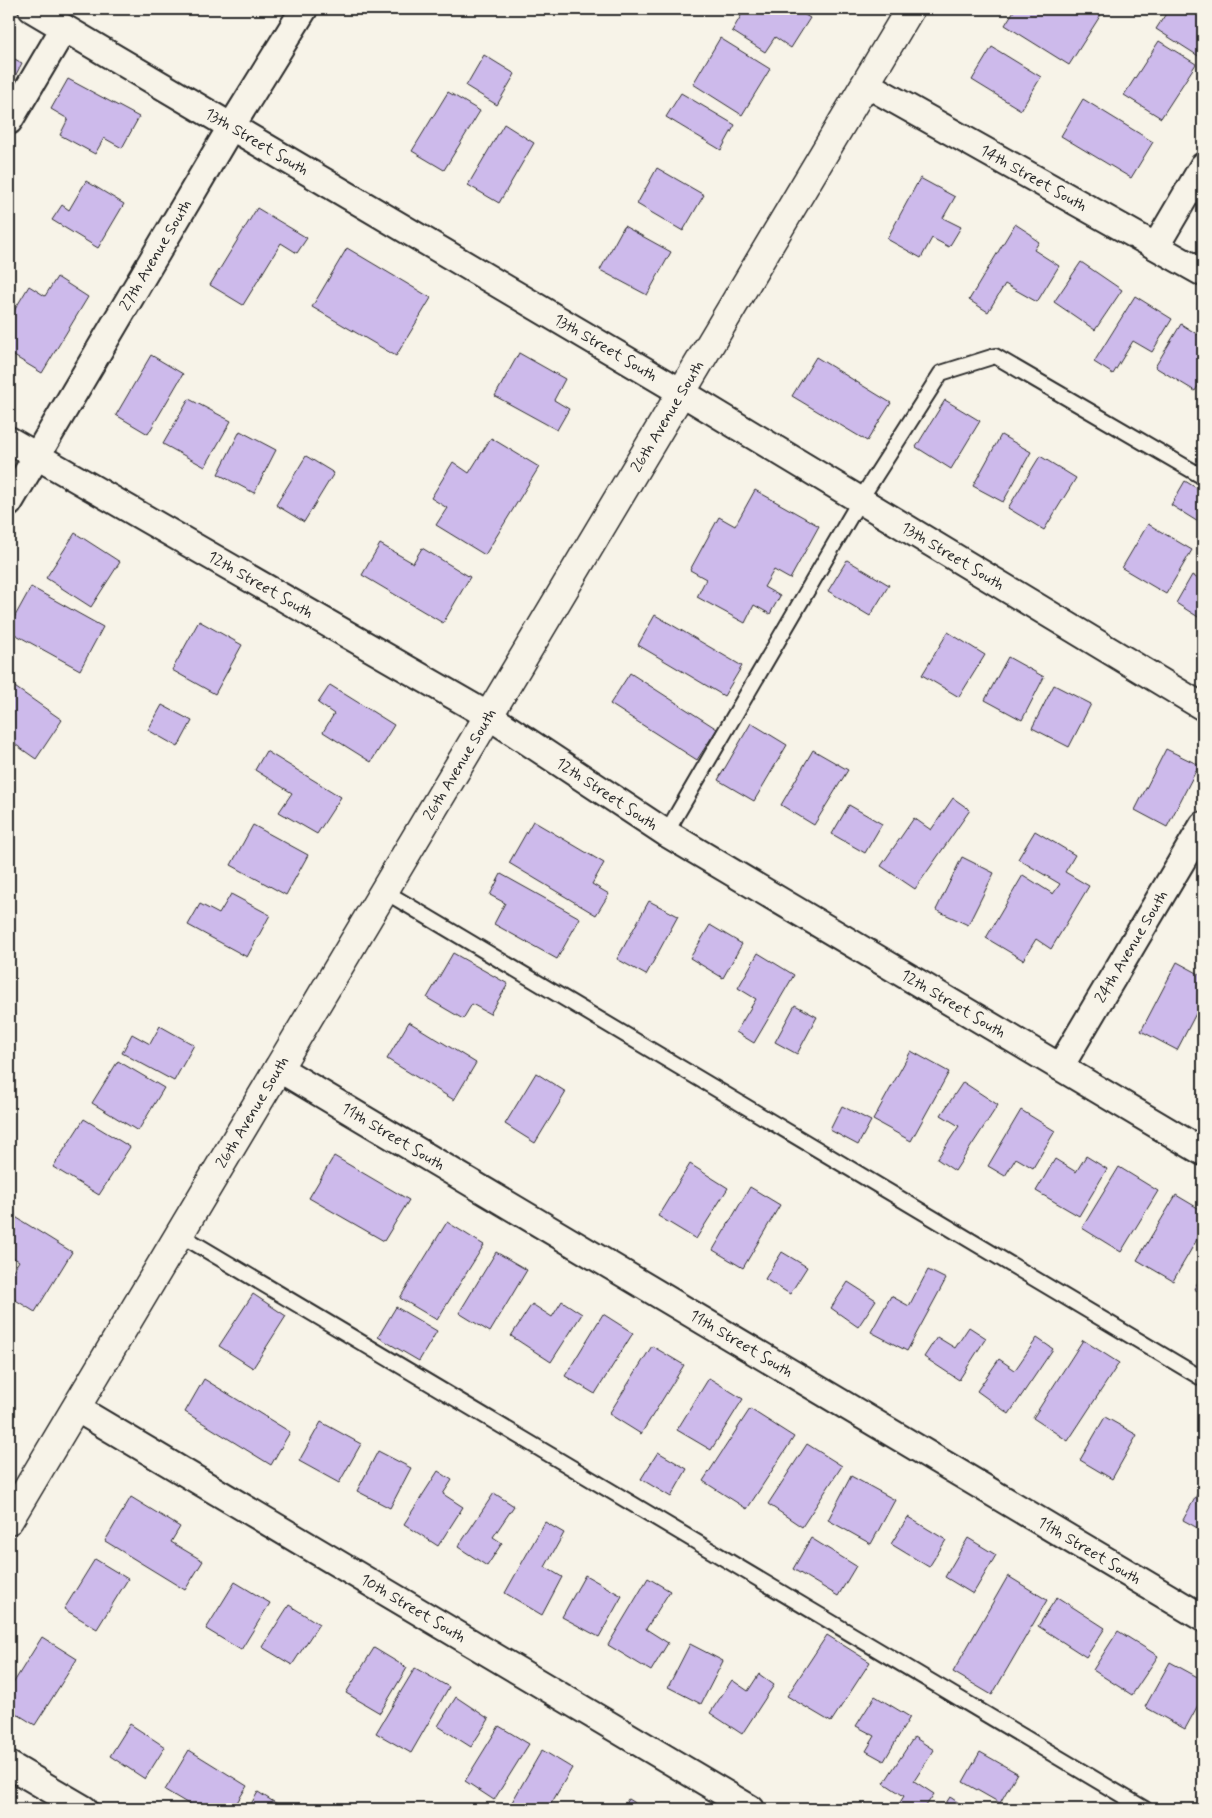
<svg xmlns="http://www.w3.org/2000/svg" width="1212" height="1818" viewBox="0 0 1212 1818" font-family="Mynerve,sans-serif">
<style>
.building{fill:#cdbaeb;stroke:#2b2b2b}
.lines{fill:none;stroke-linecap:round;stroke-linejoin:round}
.lane-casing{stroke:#2b2b2b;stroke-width:18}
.street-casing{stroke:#2b2b2b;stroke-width:30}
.secondary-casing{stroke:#2b2b2b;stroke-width:31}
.lane{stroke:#f7f3e8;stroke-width:14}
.street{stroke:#f7f3e8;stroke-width:26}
.secondary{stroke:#f7f3e8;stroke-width:28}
.labels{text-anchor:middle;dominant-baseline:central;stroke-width:4;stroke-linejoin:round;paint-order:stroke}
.street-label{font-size:16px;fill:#2b2b2b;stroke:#f7f3e8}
</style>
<rect width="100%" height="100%" fill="#f7f3e8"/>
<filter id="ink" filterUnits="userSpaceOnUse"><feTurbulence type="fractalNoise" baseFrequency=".02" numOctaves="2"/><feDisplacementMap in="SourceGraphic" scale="10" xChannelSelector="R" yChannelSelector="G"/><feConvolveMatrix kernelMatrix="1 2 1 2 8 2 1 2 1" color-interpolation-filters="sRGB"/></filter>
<g filter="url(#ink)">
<!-- building -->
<g class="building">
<path d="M 745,9 L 795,9 L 810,18 L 791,48 L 775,37 L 765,52 L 732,31 Z"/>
<path d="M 1015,9 L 1095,9 L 1102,13 L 1069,65 L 1005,25 Z"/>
<path d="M 1169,9 L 1203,9 L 1203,52 L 1200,57 L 1156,29 Z"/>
<path d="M 720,38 L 770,69 L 742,115 L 693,84 Z"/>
<path d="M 1159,41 L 1196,64 L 1161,118 L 1124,95 Z"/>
<path d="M 992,47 L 1041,77 L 1021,110 L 972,80 Z"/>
<path d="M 484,55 L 515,74 L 497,105 L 466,86 Z"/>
<path d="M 9,56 L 22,63 L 9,88 Z"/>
<path d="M 68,79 L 139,117 L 122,148 L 104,138 L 95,154 L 60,135 L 68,119 L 51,109 Z"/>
<path d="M 448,92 L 480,111 L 444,170 L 412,151 Z"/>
<path d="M 681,93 L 735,125 L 721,150 L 666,117 Z"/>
<path d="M 1083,99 L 1153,142 L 1131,178 L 1061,136 Z"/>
<path d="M 504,124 L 534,143 L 499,203 L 468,185 Z"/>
<path d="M 657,168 L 704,195 L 683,231 L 637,204 Z"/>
<path d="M 920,178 L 955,197 L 943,218 L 961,227 L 949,247 L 932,238 L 921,258 L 887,239 Z"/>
<path d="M 86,181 L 124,204 L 98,248 L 52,220 L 62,205 L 69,210 Z"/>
<path d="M 257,208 L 307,238 L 297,253 L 281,243 L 243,305 L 210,285 Z"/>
<path d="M 1015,224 L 1032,235 L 1032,237 L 1039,242 L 1034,250 L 1059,266 L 1037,302 L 1005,284 L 988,312 L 969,300 Z"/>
<path d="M 624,226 L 671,252 L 647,295 L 600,270 Z"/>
<path d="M 347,248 L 431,298 L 396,356 L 312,307 Z"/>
<path d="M 1081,262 L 1122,290 L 1095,330 L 1054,302 Z"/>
<path d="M 57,277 L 88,297 L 42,373 L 9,353 L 9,319 L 29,286 L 45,296 Z"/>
<path d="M 1135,296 L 1172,319 L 1152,352 L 1133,341 L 1113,374 L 1094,362 Z"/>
<path d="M 1181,324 L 1203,338 L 1203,378 L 1195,391 L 1155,367 Z"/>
<path d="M 519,353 L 565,379 L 554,400 L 569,409 L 557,430 L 495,396 Z"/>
<path d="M 151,355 L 183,374 L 148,434 L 116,415 Z"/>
<path d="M 816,357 L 891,403 L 867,441 L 792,396 Z"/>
<path d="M 189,399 L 231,421 L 205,467 L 163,444 Z"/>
<path d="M 945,400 L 980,421 L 951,469 L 916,447 Z"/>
<path d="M 240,431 L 276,450 L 254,493 L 218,474 Z"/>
<path d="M 1001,435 L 1031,452 L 1003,502 L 973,486 Z"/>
<path d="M 491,438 L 539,467 L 485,555 L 436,525 L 447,508 L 431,498 L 453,462 L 469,473 Z"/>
<path d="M 306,456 L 334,473 L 304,522 L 276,505 Z"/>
<path d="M 1040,456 L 1076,478 L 1044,530 L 1008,508 Z"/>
<path d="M 1185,481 L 1203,492 L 1203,525 L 1171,505 Z"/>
<path d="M 755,490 L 819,526 L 790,579 L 774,570 L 764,587 L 780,596 L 770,614 L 754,605 L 745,623 L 697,597 L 706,579 L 690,570 L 719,517 L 735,526 Z"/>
<path d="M 1148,524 L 1192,550 L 1166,594 L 1122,568 Z"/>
<path d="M 75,533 L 120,562 L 91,607 L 46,578 Z"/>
<path d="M 380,544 L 413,563 L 422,548 L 470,577 L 443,623 L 362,575 Z"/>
<path d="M 847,560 L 889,585 L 870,616 L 828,591 Z"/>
<path d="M 1192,575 L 1203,582 L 1203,620 L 1176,603 Z"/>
<path d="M 31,587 L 103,627 L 80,670 L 9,631 L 9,627 Z"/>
<path d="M 655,615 L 742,666 L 724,696 L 638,645 Z"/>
<path d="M 199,621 L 242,645 L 215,694 L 172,670 Z"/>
<path d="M 948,632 L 985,655 L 959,697 L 922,675 Z"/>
<path d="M 1008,657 L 1044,677 L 1022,720 L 985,700 Z"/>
<path d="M 630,673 L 717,729 L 697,760 L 610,704 Z"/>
<path d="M 9,683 L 62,720 L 36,759 L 9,740 Z"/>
<path d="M 330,685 L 394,725 L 371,762 L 323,732 L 334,714 L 318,703 Z"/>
<path d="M 1054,685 L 1091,704 L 1069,747 L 1032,728 Z"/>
<path d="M 162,705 L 192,721 L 178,747 L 148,730 Z"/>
<path d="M 751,723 L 787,745 L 754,801 L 718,780 Z"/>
<path d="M 1166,749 L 1199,765 L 1167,827 L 1135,810 Z"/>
<path d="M 813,750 L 848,770 L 814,825 L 781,805 Z"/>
<path d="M 266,751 L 341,797 L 317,834 L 279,812 L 292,793 L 255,770 Z"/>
<path d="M 9,768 L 14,772 L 9,781 Z"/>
<path d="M 953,798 L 970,810 L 915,889 L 881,866 L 914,818 L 931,830 Z"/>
<path d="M 849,805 L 882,824 L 865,853 L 832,834 Z"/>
<path d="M 533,821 L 604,863 L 592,884 L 609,894 L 596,915 L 509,863 Z"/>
<path d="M 253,825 L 308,855 L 286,895 L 231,865 Z"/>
<path d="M 1035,831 L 1075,855 L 1065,872 L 1089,886 L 1051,949 L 1036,939 L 1023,960 L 986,938 L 1023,875 L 1053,894 L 1060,884 L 1018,859 Z"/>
<path d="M 962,857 L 994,873 L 968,925 L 936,910 Z"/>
<path d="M 501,874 L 580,918 L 557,959 L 494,924 L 505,903 L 490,895 Z"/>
<path d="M 231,894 L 270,915 L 247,957 L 188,925 L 200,904 L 219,914 Z"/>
<path d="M 649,901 L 678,916 L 646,975 L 617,959 Z"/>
<path d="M 710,925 L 742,944 L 723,978 L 690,958 Z"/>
<path d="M 453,953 L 508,984 L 490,1014 L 472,1004 L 463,1019 L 427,998 Z"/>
<path d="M 758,953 L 794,975 L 754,1043 L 736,1032 L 756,999 L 738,988 Z"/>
<path d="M 1177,962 L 1203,976 L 1203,1000 L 1177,1050 L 1141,1031 Z"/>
<path d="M 795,1005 L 817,1017 L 797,1054 L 775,1042 Z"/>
<path d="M 409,1022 L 476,1063 L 454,1100 L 387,1059 Z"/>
<path d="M 160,1026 L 194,1045 L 174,1081 L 122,1053 L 132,1034 L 150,1044 Z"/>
<path d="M 1203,1026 L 1203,1041 L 1197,1037 Z"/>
<path d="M 911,1051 L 949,1072 L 911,1141 L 873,1120 Z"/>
<path d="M 118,1061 L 164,1088 L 138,1131 L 92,1103 Z"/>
<path d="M 536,1073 L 566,1092 L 535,1143 L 505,1124 Z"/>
<path d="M 963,1082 L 998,1105 L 955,1171 L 937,1159 L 959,1126 L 941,1115 Z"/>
<path d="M 842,1106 L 871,1121 L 858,1145 L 830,1130 Z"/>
<path d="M 1021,1110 L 1055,1131 L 1033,1168 L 1016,1158 L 1005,1176 L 988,1166 Z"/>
<path d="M 84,1119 L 130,1147 L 99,1195 L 53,1167 Z"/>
<path d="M 334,1156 L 409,1200 L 384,1241 L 309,1198 Z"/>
<path d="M 1086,1156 L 1107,1169 L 1079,1216 L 1036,1191 L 1055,1159 L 1076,1172 Z"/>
<path d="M 690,1164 L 728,1188 L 696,1239 L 658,1216 Z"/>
<path d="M 1119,1167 L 1158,1191 L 1121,1252 L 1082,1228 Z"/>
<path d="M 750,1187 L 780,1205 L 743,1268 L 713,1250 Z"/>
<path d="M 1176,1195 L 1203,1211 L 1203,1229 L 1173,1281 L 1137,1260 Z"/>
<path d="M 9,1213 L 72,1252 L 35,1312 L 9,1296 L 9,1277 L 19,1261 L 9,1255 Z"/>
<path d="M 447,1222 L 484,1245 L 437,1320 L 400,1298 Z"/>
<path d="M 496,1252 L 527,1270 L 490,1332 L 459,1313 Z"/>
<path d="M 782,1252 L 807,1267 L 790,1294 L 765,1279 Z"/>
<path d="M 928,1270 L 946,1279 L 907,1351 L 871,1332 L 891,1296 L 909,1306 Z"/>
<path d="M 1203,1273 L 1203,1294 L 1194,1289 Z"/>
<path d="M 848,1282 L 876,1300 L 858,1327 L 831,1308 Z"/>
<path d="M 253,1294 L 286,1316 L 253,1368 L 219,1346 Z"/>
<path d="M 562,1301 L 582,1314 L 551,1362 L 511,1336 L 532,1304 L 552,1317 Z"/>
<path d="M 396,1307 L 437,1331 L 419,1361 L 378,1337 Z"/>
<path d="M 603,1314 L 633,1333 L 595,1394 L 565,1376 Z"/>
<path d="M 9,1320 L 15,1324 L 9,1332 Z"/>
<path d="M 969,1327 L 986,1338 L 959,1380 L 924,1357 L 937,1337 L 955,1348 Z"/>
<path d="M 1037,1338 L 1053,1349 L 1009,1414 L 977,1391 L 999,1359 L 1015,1370 Z"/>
<path d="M 1083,1340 L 1119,1363 L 1068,1441 L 1033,1418 Z"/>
<path d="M 652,1346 L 684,1365 L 641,1434 L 609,1414 Z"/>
<path d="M 709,1378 L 743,1399 L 711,1450 L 677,1430 Z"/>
<path d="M 204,1379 L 290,1432 L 271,1465 L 185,1412 Z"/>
<path d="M 750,1409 L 794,1437 L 747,1509 L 703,1481 Z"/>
<path d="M 1105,1417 L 1137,1435 L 1112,1479 L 1080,1460 Z"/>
<path d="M 321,1422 L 361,1444 L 339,1483 L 299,1461 Z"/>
<path d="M 807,1444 L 842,1466 L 802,1527 L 768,1504 Z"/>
<path d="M 378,1451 L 411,1468 L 390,1508 L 357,1491 Z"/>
<path d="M 658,1452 L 687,1469 L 671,1497 L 641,1479 Z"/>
<path d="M 438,1471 L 452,1480 L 443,1494 L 463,1507 L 438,1546 L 404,1524 Z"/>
<path d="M 851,1476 L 895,1500 L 871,1544 L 828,1520 Z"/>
<path d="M 1200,1489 L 1203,1491 L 1203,1531 L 1183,1520 Z"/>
<path d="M 494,1493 L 514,1506 L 493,1537 L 502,1543 L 487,1566 L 458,1547 Z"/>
<path d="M 131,1497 L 180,1527 L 171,1542 L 203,1561 L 185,1590 L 105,1541 Z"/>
<path d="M 908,1517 L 946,1540 L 929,1567 L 891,1544 Z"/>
<path d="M 545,1522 L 564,1533 L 545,1567 L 562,1577 L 542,1615 L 505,1593 Z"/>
<path d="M 811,1538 L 856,1566 L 838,1596 L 793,1569 Z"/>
<path d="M 968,1538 L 996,1555 L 973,1594 L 945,1577 Z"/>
<path d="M 95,1559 L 128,1579 L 97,1629 L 64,1609 Z"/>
<path d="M 585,1575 L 622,1596 L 599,1637 L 562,1617 Z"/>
<path d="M 1008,1576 L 1047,1600 L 992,1695 L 953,1672 Z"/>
<path d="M 648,1578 L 670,1591 L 646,1629 L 668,1643 L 651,1671 L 608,1645 Z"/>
<path d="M 235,1582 L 270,1603 L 241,1650 L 206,1629 Z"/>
<path d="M 1057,1597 L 1105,1628 L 1086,1657 L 1038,1626 Z"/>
<path d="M 289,1605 L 319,1624 L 292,1665 L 262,1647 Z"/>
<path d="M 1118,1631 L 1158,1656 L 1132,1695 L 1093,1670 Z"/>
<path d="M 827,1635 L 870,1662 L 831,1722 L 787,1696 Z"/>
<path d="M 42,1637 L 77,1659 L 35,1725 L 9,1709 L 9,1690 Z"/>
<path d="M 690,1644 L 723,1661 L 701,1704 L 668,1687 Z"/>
<path d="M 374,1648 L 407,1668 L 380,1713 L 346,1693 Z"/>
<path d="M 1170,1662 L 1203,1680 L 1203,1696 L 1185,1729 L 1145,1707 Z"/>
<path d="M 415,1668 L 449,1687 L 411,1753 L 376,1733 Z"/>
<path d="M 759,1674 L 774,1685 L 742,1734 L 710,1713 L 732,1680 L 748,1691 Z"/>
<path d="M 875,1696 L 910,1717 L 884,1761 L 866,1751 L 875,1736 L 856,1726 Z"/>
<path d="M 456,1697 L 489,1719 L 471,1747 L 438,1726 Z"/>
<path d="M 1203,1723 L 1203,1735 L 1198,1732 Z"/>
<path d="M 130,1724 L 165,1747 L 145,1779 L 110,1756 Z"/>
<path d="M 499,1726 L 529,1744 L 494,1800 L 465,1781 Z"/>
<path d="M 914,1737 L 934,1750 L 914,1781 L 934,1794 L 924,1809 L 896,1809 L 904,1796 L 884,1783 Z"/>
<path d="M 189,1750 L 247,1786 L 233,1809 L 197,1809 L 165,1790 Z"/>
<path d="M 542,1750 L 572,1768 L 548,1809 L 508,1809 Z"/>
<path d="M 980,1752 L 1017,1773 L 1000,1803 L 963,1782 Z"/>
<path d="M 258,1792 L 285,1809 L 248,1809 Z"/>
<path d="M 950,1797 L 968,1809 L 942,1809 Z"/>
<path d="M 628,1799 L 644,1809 L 622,1809 Z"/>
</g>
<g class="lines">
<defs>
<g id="lane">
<path d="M 666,833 L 860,500 L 941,373 L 995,356 L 1203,477"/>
<path d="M 384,891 L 1203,1379"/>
<path d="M 179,1234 L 1145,1809"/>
</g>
<g id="street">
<path id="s1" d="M 32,9 L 681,392 L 1203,707"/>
<path id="s2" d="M 866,84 L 1203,273"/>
<path d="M 9,121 L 64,28"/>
<path d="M 1156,246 L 1203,166"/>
<path id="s3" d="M 9,440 L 489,716 L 666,833 L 1203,1152"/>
<path id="s4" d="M 9,503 L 231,127 L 304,9"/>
<path id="s5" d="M 1060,1067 L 1203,825"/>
<path id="s6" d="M 278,1068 L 1203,1618"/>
<path id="s7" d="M 76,1408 L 751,1809"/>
<path d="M 9,1765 L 84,1809"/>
</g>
<g id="secondary">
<path id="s8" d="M 9,1520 L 910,9"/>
</g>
</defs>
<!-- lane casing -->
<use href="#lane" class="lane-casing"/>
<!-- street casing -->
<use href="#street" class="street-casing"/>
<!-- secondary casing -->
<use href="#secondary" class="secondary-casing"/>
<!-- lane -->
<use href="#lane" class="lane"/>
<!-- street -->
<use href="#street" class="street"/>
<!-- secondary -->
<use href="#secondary" class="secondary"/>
</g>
</g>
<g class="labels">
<!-- street labels -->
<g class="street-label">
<text stroke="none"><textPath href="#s1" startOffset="261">13th Street South</textPath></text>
<text stroke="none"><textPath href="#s2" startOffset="192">14th Street South</textPath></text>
<text stroke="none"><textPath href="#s4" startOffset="288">27th Avenue South</textPath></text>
<text stroke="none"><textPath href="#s1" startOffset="666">13th Street South</textPath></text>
<text stroke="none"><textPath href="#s8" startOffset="1285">26th Avenue South</textPath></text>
<text stroke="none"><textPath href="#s1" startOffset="1071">13th Street South</textPath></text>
<text stroke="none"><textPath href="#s3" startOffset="290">12th Street South</textPath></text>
<text stroke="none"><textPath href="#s8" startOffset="880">26th Avenue South</textPath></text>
<text stroke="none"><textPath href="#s3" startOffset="695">12th Street South</textPath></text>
<text stroke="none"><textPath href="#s5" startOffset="140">24th Avenue South</textPath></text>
<text stroke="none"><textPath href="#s3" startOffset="1100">12th Street South</textPath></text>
<text stroke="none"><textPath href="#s8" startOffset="475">26th Avenue South</textPath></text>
<text stroke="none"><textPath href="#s6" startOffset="134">11th Street South</textPath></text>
<text stroke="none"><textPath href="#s6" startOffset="539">11th Street South</textPath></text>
<text stroke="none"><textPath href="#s6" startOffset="944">11th Street South</textPath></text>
<text stroke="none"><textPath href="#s7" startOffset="392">10th Street South</textPath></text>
</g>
</g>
<!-- margin -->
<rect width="1212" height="1818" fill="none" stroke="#f7f3e8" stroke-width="30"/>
<rect x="15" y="15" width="1182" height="1788" fill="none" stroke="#2b2b2b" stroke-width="2" filter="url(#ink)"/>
</svg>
